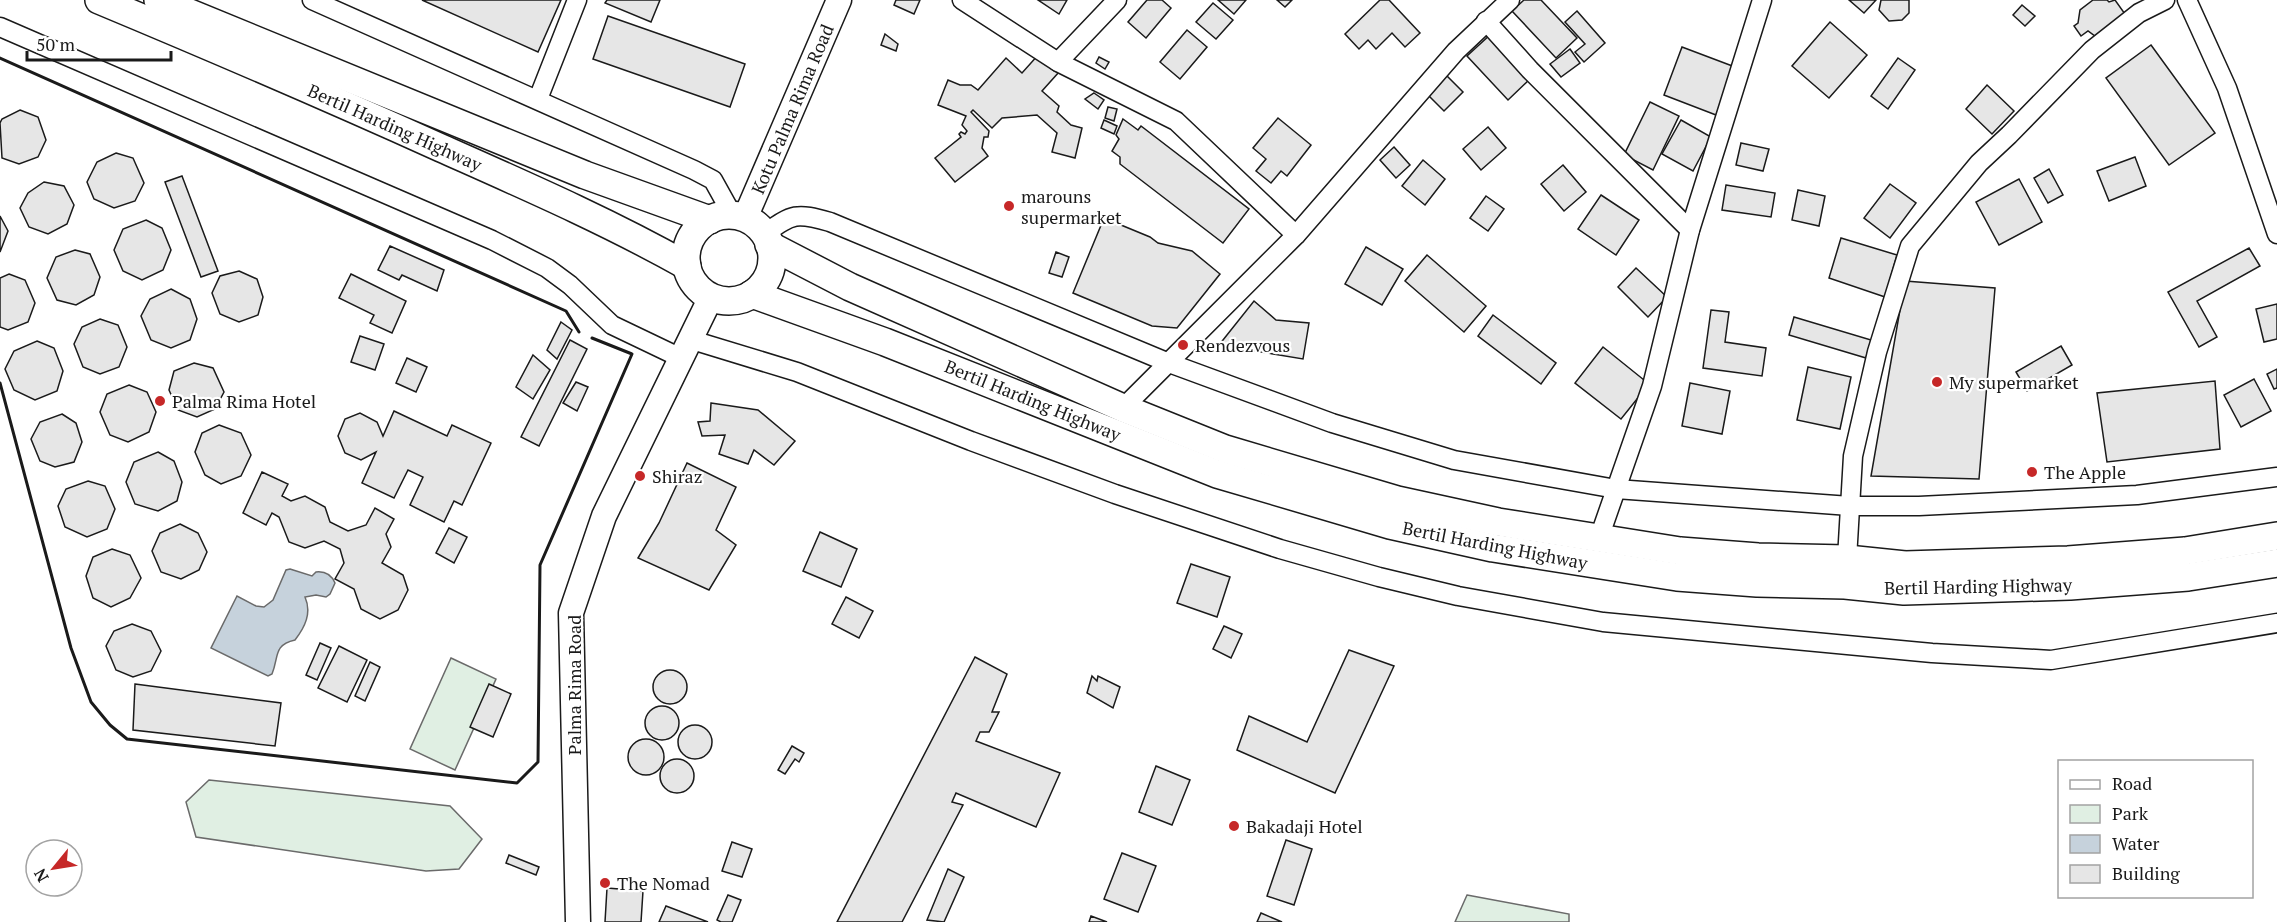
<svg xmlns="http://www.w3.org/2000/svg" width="2277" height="922" viewBox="0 0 2277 922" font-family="'PT Serif',serif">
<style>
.green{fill:#e0efe3;stroke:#6a6a6a;stroke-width:1.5}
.water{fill:#c6d2dc;stroke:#6a6a6a;stroke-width:1.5}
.building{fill:#e6e6e6;stroke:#1a1a1a;stroke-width:1.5}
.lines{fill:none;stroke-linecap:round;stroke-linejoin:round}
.street-casing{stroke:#1a1a1a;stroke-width:21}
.secondary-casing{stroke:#1a1a1a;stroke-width:27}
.primary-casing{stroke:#1a1a1a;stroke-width:30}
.street{stroke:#fff;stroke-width:18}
.secondary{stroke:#fff;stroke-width:24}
.primary{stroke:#fff;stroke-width:27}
.wall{stroke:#1a1a1a;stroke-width:3}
.poi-dot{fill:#c62828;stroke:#fff;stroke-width:2}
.labels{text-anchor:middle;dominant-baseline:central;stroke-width:4.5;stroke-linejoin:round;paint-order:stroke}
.street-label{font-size:18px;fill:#1a1a1a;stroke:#fff}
.poi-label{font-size:18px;fill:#1a1a1a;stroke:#fff;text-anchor:start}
</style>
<rect width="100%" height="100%" fill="#fff"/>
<!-- green -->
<g class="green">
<path d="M 451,658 L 496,679 L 455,770 L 410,749 Z"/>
<path d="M 209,780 L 450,806 L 482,839 L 459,869 L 426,871 L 196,837 L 186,802 Z"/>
<path d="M 1467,895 L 1569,914 L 1569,922 L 1455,922 Z"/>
</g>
<!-- water -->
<path class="water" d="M 290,569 L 312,576 L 316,572 C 325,571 331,574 335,583 L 330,594 L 326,597 L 316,595 L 305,597 C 312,613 305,627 295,640 C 273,645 279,657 272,674 L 268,676 L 211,648 L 237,596 L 256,606 L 264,607 L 273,600 L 286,570 Z"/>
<!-- building -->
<g class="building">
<path d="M 422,0 L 561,0 L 538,52 Z"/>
<path d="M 607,0 L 660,0 L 651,22 L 605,3 Z"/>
<path d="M 896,0 L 920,0 L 914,14 L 894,5 Z"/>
<path d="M 1038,0 L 1067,0 L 1059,14 Z"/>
<path d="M 1147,0 L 1162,0 L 1171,8 L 1146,38 L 1128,22 Z"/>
<path d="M 1218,0 L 1246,0 L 1234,14 Z"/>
<path d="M 1277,0 L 1292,0 L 1285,7 Z"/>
<path d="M 1380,0 L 1389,0 L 1420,33 L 1405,47 L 1392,33 L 1376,49 L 1368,40 L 1359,49 L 1345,34 Z"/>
<path d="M 1524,0 L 1541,0 L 1577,38 L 1556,58 L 1512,11 Z"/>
<path d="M 1849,0 L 1876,0 L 1864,13 Z"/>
<path d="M 1881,0 L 1909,0 L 1909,13 L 1902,20 L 1889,21 L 1879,10 Z"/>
<path d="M 2093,0 L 2107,0 L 2109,2 L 2115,0 L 2125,14 L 2095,36 L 2088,31 L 2081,36 L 2074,26 L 2078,23 L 2080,10 Z"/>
<path d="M 1213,3 L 1233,20 L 1216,39 L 1196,22 Z"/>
<path d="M 2022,5 L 2035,16 L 2025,26 L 2013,15 Z"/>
<path d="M 1577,11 L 1605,43 L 1584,62 L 1575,52 L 1585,44 L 1565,22 Z"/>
<path d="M 608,16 L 745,64 L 730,107 L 593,59 Z"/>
<path d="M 1830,22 L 1867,55 L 1829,98 L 1792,66 Z"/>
<path d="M 1187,30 L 1207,47 L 1180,79 L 1160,62 Z"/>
<path d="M 885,34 L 898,44 L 896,51 L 881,45 Z"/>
<path d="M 1491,34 L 1532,77 L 1508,100 L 1467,56 Z"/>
<path d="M 2151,45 L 2215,133 L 2169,165 L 2106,78 Z"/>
<path d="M 1682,47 L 1735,67 L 1716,115 L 1664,95 Z"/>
<path d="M 1570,49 L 1580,63 L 1561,77 L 1550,64 Z"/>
<path d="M 1039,54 L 1059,72 L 1042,91 L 1059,106 L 1057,112 L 1071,125 L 1082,128 L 1075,158 L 1052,152 L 1057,133 L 1037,115 L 1002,118 L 992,128 L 973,110 L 971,112 L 989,131 L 988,137 L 984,137 L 982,148 L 988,156 L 955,182 L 935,158 L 961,137 L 959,134 L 961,132 L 965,134 L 967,131 L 962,125 L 966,116 L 938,105 L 948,80 L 960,85 L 971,85 L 978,90 L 1006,58 L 1022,73 Z"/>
<path d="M 1099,57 L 1109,62 L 1105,69 L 1096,63 Z"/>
<path d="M 1898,58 L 1915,70 L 1888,109 L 1871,96 Z"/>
<path d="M 1443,72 L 1463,92 L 1444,111 L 1424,91 Z"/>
<path d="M 1987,85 L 2014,111 L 1992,134 L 1966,109 Z"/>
<path d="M 1094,93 L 1104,100 L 1098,109 L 1085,99 Z"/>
<path d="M 1650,102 L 1679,116 L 1653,170 L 1624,155 Z"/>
<path d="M 1108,107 L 1117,109 L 1114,121 L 1105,118 Z"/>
<path d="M 20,110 L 38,117 L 46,140 L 38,157 L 19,164 L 2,158 L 0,123 L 2,119 Z"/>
<path d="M 1278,118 L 1311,145 L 1287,176 L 1281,171 L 1271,183 L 1256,171 L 1266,159 L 1253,148 Z"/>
<path d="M 1123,119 L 1138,130 L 1141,126 L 1249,209 L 1223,243 L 1120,164 L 1120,157 L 1112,151 L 1119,139 L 1116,135 Z"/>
<path d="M 1104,120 L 1117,126 L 1114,134 L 1101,128 Z"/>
<path d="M 1681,120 L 1711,137 L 1693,171 L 1662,154 Z"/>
<path d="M 1488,127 L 1506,148 L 1481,170 L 1463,149 Z"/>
<path d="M 1741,143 L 1769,149 L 1763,171 L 1736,165 Z"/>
<path d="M 1394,147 L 1410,165 L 1396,178 L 1380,160 Z"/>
<path d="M 116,153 L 133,158 L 144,183 L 135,201 L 114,208 L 94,199 L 87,182 L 97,162 Z"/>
<path d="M 2135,157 L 2146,186 L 2109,201 L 2097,171 Z"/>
<path d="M 1423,160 L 1445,179 L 1425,205 L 1402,186 Z"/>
<path d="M 1563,165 L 1586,192 L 1564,211 L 1541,184 Z"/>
<path d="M 2049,169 L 2063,195 L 2048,203 L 2034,178 Z"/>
<path d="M 182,176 L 218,271 L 201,277 L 165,182 Z"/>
<path d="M 2019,179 L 2042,222 L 1999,245 L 1976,202 Z"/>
<path d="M 44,182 L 64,186 L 74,205 L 67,224 L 48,234 L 29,227 L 20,208 L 28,193 Z"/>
<path d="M 1890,184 L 1916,203 L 1890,238 L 1864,218 Z"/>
<path d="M 1726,185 L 1775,193 L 1771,217 L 1722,210 Z"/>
<path d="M 1798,190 L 1825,196 L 1819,226 L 1792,220 Z"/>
<path d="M 1601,195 L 1639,220 L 1616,255 L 1578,229 Z"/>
<path d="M 1486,196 L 1504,209 L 1488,231 L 1470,218 Z"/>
<path d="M 0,216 L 8,231 L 0,252 Z"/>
<path d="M 1104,218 L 1150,237 L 1158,243 L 1192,251 L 1220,274 L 1177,328 L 1152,326 L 1073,293 Z"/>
<path d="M 146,220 L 162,228 L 171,250 L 163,270 L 142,280 L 123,271 L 114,250 L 123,229 Z"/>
<path d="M 1841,238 L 1897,255 L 1885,297 L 1829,278 Z"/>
<path d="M 390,246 L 444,270 L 437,291 L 402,275 L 399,280 L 378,270 Z"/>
<path d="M 1366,247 L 1403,269 L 1382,305 L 1345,284 Z"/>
<path d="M 2249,248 L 2260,266 L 2197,301 L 2217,337 L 2199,347 L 2168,292 Z"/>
<path d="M 75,250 L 90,254 L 100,277 L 94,295 L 76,305 L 57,300 L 47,278 L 56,257 Z"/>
<path d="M 1056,252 L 1069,257 L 1062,277 L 1049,273 Z"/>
<path d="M 1427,255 L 1486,306 L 1464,332 L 1405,281 Z"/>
<path d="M 1636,268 L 1667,297 L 1648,317 L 1618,287 Z"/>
<path d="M 239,271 L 257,279 L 263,297 L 258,315 L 239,322 L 220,314 L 212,293 L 220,276 Z"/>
<path d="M 9,274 L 25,280 L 35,303 L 28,322 L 8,330 L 0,327 L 0,278 Z"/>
<path d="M 351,274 L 406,301 L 392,333 L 370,323 L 374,315 L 339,298 Z"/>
<path d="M 1905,281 L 1995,288 L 1979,479 L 1871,476 Z"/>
<path d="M 171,289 L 190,299 L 197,319 L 190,340 L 171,348 L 151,340 L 141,316 L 150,299 Z"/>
<path d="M 1254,301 L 1276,320 L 1309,323 L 1303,359 L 1219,345 Z"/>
<path d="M 2277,304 L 2277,339 L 2264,342 L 2256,309 Z"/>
<path d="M 1711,310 L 1729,312 L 1725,342 L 1766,348 L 1762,376 L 1703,368 Z"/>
<path d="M 1493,315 L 1556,363 L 1541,384 L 1478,336 Z"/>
<path d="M 1794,317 L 1871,340 L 1866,358 L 1789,335 Z"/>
<path d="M 100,319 L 118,325 L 127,347 L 119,367 L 100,374 L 83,367 L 74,344 L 82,327 Z"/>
<path d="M 561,322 L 572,330 L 557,359 L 547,350 Z"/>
<path d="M 360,336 L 384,344 L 375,370 L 351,362 Z"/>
<path d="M 570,340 L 587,349 L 539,446 L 521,437 Z"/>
<path d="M 37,341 L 54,348 L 63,371 L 57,391 L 35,400 L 14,390 L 5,369 L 14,351 Z"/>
<path d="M 2061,346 L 2072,365 L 2027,391 L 2016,372 Z"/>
<path d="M 1603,347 L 1649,384 L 1621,419 L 1575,383 Z"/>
<path d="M 533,355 L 550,370 L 533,399 L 516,387 Z"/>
<path d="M 407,358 L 427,367 L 416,392 L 396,383 Z"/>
<path d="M 194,363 L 213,368 L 224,392 L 215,409 L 197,417 L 178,410 L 169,390 L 174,371 Z"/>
<path d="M 1808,367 L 1851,377 L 1840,429 L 1797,420 Z"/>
<path d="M 2277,369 L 2277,388 L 2274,389 L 2267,374 Z"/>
<path d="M 2254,379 L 2271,411 L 2241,427 L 2224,395 Z"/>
<path d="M 2215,381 L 2220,449 L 2107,462 L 2097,393 Z"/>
<path d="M 576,382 L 588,387 L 577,411 L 563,403 Z"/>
<path d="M 1690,383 L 1730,391 L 1722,434 L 1682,426 Z"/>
<path d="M 129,385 L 147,392 L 156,412 L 149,432 L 128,442 L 110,435 L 100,412 L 107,394 Z"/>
<path d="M 711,403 L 758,410 L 795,441 L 774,465 L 754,450 L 748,464 L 719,454 L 725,435 L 702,436 L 698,422 L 710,421 Z"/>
<path d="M 394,411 L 447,436 L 452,425 L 491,443 L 462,505 L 454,501 L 444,522 L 410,505 L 423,477 L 408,470 L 394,498 L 362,483 L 376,452 L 361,460 L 345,453 L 338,436 L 345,419 L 360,413 L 377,422 L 383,436 Z"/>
<path d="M 62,414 L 76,423 L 82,442 L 74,462 L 55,467 L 40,461 L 31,439 L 40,422 Z"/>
<path d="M 219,425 L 241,433 L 251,455 L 241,476 L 221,484 L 205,475 L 195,452 L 202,433 Z"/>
<path d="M 158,452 L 174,461 L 182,482 L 177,501 L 158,511 L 135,504 L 126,482 L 134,462 Z"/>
<path d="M 687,463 L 736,487 L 716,530 L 736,545 L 709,590 L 638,558 L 659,523 Z"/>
<path d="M 262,472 L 288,484 L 282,496 L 291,501 L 305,496 L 325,507 L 330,522 L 348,531 L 366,525 L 375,508 L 394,519 L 386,534 L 391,547 L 382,563 L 403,575 L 408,590 L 398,610 L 380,619 L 361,609 L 354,589 L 335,579 L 344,563 L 340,549 L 324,541 L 305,548 L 289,542 L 279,517 L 272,513 L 266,525 L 243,513 Z"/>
<path d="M 88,481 L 105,486 L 115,509 L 107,529 L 87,537 L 65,527 L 58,506 L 66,489 Z"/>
<path d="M 180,524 L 198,533 L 207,552 L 199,570 L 181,579 L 161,572 L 152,551 L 160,533 Z"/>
<path d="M 449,528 L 467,537 L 454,563 L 436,553 Z"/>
<path d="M 820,532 L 857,549 L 841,587 L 803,571 Z"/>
<path d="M 112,549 L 130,555 L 141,578 L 130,598 L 111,607 L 93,598 L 86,576 L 93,557 Z"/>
<path d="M 1191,564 L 1230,577 L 1217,617 L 1177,603 Z"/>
<path d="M 846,597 L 873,611 L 859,638 L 832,624 Z"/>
<path d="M 132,624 L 151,631 L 161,651 L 151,671 L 133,677 L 116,670 L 106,646 L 114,631 Z"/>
<path d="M 1224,626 L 1242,634 L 1231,658 L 1213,649 Z"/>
<path d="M 320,643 L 331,648 L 317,680 L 306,675 Z"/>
<path d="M 339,646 L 367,660 L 347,702 L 318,688 Z"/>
<path d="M 1349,650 L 1394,666 L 1335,793 L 1237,750 L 1249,716 L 1307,742 Z"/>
<path d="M 975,657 L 1007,674 L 992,712 L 999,712 L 989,732 L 980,732 L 976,741 L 1060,773 L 1036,827 L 956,793 L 952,802 L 963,805 L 902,922 L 837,922 Z"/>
<path d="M 370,662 L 380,667 L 365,701 L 355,696 Z"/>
<circle cx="670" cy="687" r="17"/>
<path d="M 1092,676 L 1097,681 L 1098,676 L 1120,687 L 1113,708 L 1087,693 Z"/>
<path d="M 135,684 L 281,703 L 275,746 L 133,730 Z"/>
<path d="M 489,684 L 511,694 L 493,737 L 470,727 Z"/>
<circle cx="662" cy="723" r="17"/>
<circle cx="695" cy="742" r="17"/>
<circle cx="646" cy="757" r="18"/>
<path d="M 792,746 L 804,753 L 799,762 L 795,759 L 785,774 L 778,770 Z"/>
<circle cx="677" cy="776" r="17"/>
<path d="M 1156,766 L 1190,780 L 1172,825 L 1139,812 Z"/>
<path d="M 1286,840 L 1312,849 L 1294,905 L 1267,896 Z"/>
<path d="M 732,842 L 752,849 L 742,877 L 722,871 Z"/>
<path d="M 1122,853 L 1156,866 L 1138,912 L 1104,899 Z"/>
<path d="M 509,855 L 539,867 L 536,875 L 506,863 Z"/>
<path d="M 948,869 L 964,877 L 944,922 L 927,920 Z"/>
<path d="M 607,888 L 643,891 L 641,922 L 605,922 Z"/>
<path d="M 728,895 L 741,900 L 732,922 L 721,922 L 717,920 Z"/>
<path d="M 666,906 L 708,922 L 659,922 Z"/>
<path d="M 1261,913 L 1282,922 L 1257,922 Z"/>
<path d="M 1091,916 L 1107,922 L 1089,922 Z"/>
</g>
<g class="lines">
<defs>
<g id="street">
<path d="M 312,0 L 694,170 L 713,180 L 733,216"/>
<path d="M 962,0 L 1058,62 L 1176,121 L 1296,235"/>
<path d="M 2187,0 L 2227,88 L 2277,234"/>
<path d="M 1486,21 L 1530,70 L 1690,230"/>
<path d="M 0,27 L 492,240 L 547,268 L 570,285 L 612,325 L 683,359"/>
<path d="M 1058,62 L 1117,0"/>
<path d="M 538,99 L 577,0"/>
<path d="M 764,234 C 793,214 795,212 830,222 L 1169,363 L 1332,423 L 1454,460 L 1616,489 L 1850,506 L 1919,506 L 2137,495 L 2277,477"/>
<path d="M 692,340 L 797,372 L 971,441 L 1115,494 L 1280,549 L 1379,577 L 1458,596 L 1603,622 L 1932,653 L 2051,660 L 2277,623"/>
<path d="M 1123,408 L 1296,235 L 1456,51 L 1510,0"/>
<path d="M 1599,538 L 1652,386 L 1690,230 L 1762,0"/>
<path d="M 1847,559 L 1853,456 L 1877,352 L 1910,246 L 1979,163 L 2009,135 L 2092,50 L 2139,13 L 2165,0"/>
</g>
<g id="secondary">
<path d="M 745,218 L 839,0"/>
<path d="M 578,922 L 571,613 L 604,516 L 711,297"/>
</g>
<g id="primary">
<path d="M 99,0 C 214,48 328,97 441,148 C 524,185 607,221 687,266"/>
<path d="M 158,0 L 585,175 L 710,220"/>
<circle cx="729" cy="258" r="43"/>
<path d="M 769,245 L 850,287 L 1123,408 L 1225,449 L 1397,500 L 1498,522 L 1680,551 L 1758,557 L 1847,559 L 1905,565 L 2068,560 L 2185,551 L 2277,536"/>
<path d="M 752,294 L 885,342 L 1217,474 L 1390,525 L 1493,548 L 1677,577 L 1757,583 L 1845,585 L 1904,591 L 2070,586 L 2188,577 L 2277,563"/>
</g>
</defs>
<!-- street casing -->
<use href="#street" class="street-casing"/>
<!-- secondary casing -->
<use href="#secondary" class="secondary-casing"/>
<!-- primary casing -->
<use href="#primary" class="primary-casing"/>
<!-- street -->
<use href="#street" class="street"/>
<!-- secondary -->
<use href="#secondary" class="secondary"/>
<!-- primary -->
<use href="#primary" class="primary"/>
<!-- wall -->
<g class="wall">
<path d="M 0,58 L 566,311 L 579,332"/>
<path d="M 0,383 L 71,648 L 91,702 L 110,725 L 127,739 L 517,783 L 538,762 L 540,565 L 632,354 L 592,338"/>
</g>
</g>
<!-- markers -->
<g class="poi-dot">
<circle cx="1009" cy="206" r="6"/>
<circle cx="1183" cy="345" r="6"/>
<circle cx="1937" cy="382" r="6"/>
<circle cx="160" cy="401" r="6"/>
<circle cx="2032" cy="472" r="6"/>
<circle cx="640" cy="476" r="6"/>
<circle cx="1234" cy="826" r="6"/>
<circle cx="605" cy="883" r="6"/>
</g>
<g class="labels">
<!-- street labels -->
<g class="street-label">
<text transform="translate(792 109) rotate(-67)">Kotu Palma Rima Road</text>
<text transform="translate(395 127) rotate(24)">Bertil Harding Highway</text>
<text transform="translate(1033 400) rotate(22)">Bertil Harding Highway</text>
<text transform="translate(1495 545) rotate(11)">Bertil Harding Highway</text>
<text transform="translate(1978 586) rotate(-1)">Bertil Harding Highway</text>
<text transform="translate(574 685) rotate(-90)">Palma Rima Road</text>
</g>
<!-- poi labels -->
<g class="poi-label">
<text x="1021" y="196">marouns<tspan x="1021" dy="21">supermarket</tspan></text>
<text x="1195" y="345">Rendezvous</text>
<text x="1949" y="382">My supermarket</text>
<text x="172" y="401">Palma Rima Hotel</text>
<text x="2044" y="472">The Apple</text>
<text x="652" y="476">Shiraz</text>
<text x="1246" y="826">Bakadaji Hotel</text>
<text x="617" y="883">The Nomad</text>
</g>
</g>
<!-- legend -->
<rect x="2058" y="760" width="195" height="138" fill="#ffffff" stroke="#a3a3a3" stroke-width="1.5"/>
<rect x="2070" y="780" width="30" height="9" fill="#ffffff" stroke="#a3a3a3" stroke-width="1.5"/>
<text x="2112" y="790" font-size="18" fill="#1a1a1a">Road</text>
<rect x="2070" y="805" width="30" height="18" fill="#e0efe3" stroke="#a3a3a3" stroke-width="1.5"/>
<text x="2112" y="820" font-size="18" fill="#1a1a1a">Park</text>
<rect x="2070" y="835" width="30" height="18" fill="#c6d2dc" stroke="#a3a3a3" stroke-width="1.5"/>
<text x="2112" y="850" font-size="18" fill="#1a1a1a">Water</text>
<rect x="2070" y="865" width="30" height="18" fill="#e6e6e6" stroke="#a3a3a3" stroke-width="1.5"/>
<text x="2112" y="880" font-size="18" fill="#1a1a1a">Building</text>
<!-- north arrow -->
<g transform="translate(54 868) rotate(240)"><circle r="28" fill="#ffffff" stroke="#a3a3a3" stroke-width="1.5"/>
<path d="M0-4.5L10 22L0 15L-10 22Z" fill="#c62828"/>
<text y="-9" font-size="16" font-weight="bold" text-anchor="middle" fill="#1a1a1a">N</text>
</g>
<!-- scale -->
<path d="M27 51v9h144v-9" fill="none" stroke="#1a1a1a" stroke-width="3"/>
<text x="36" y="51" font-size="18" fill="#1a1a1a" stroke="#ffffff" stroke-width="4.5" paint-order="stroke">50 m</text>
</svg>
